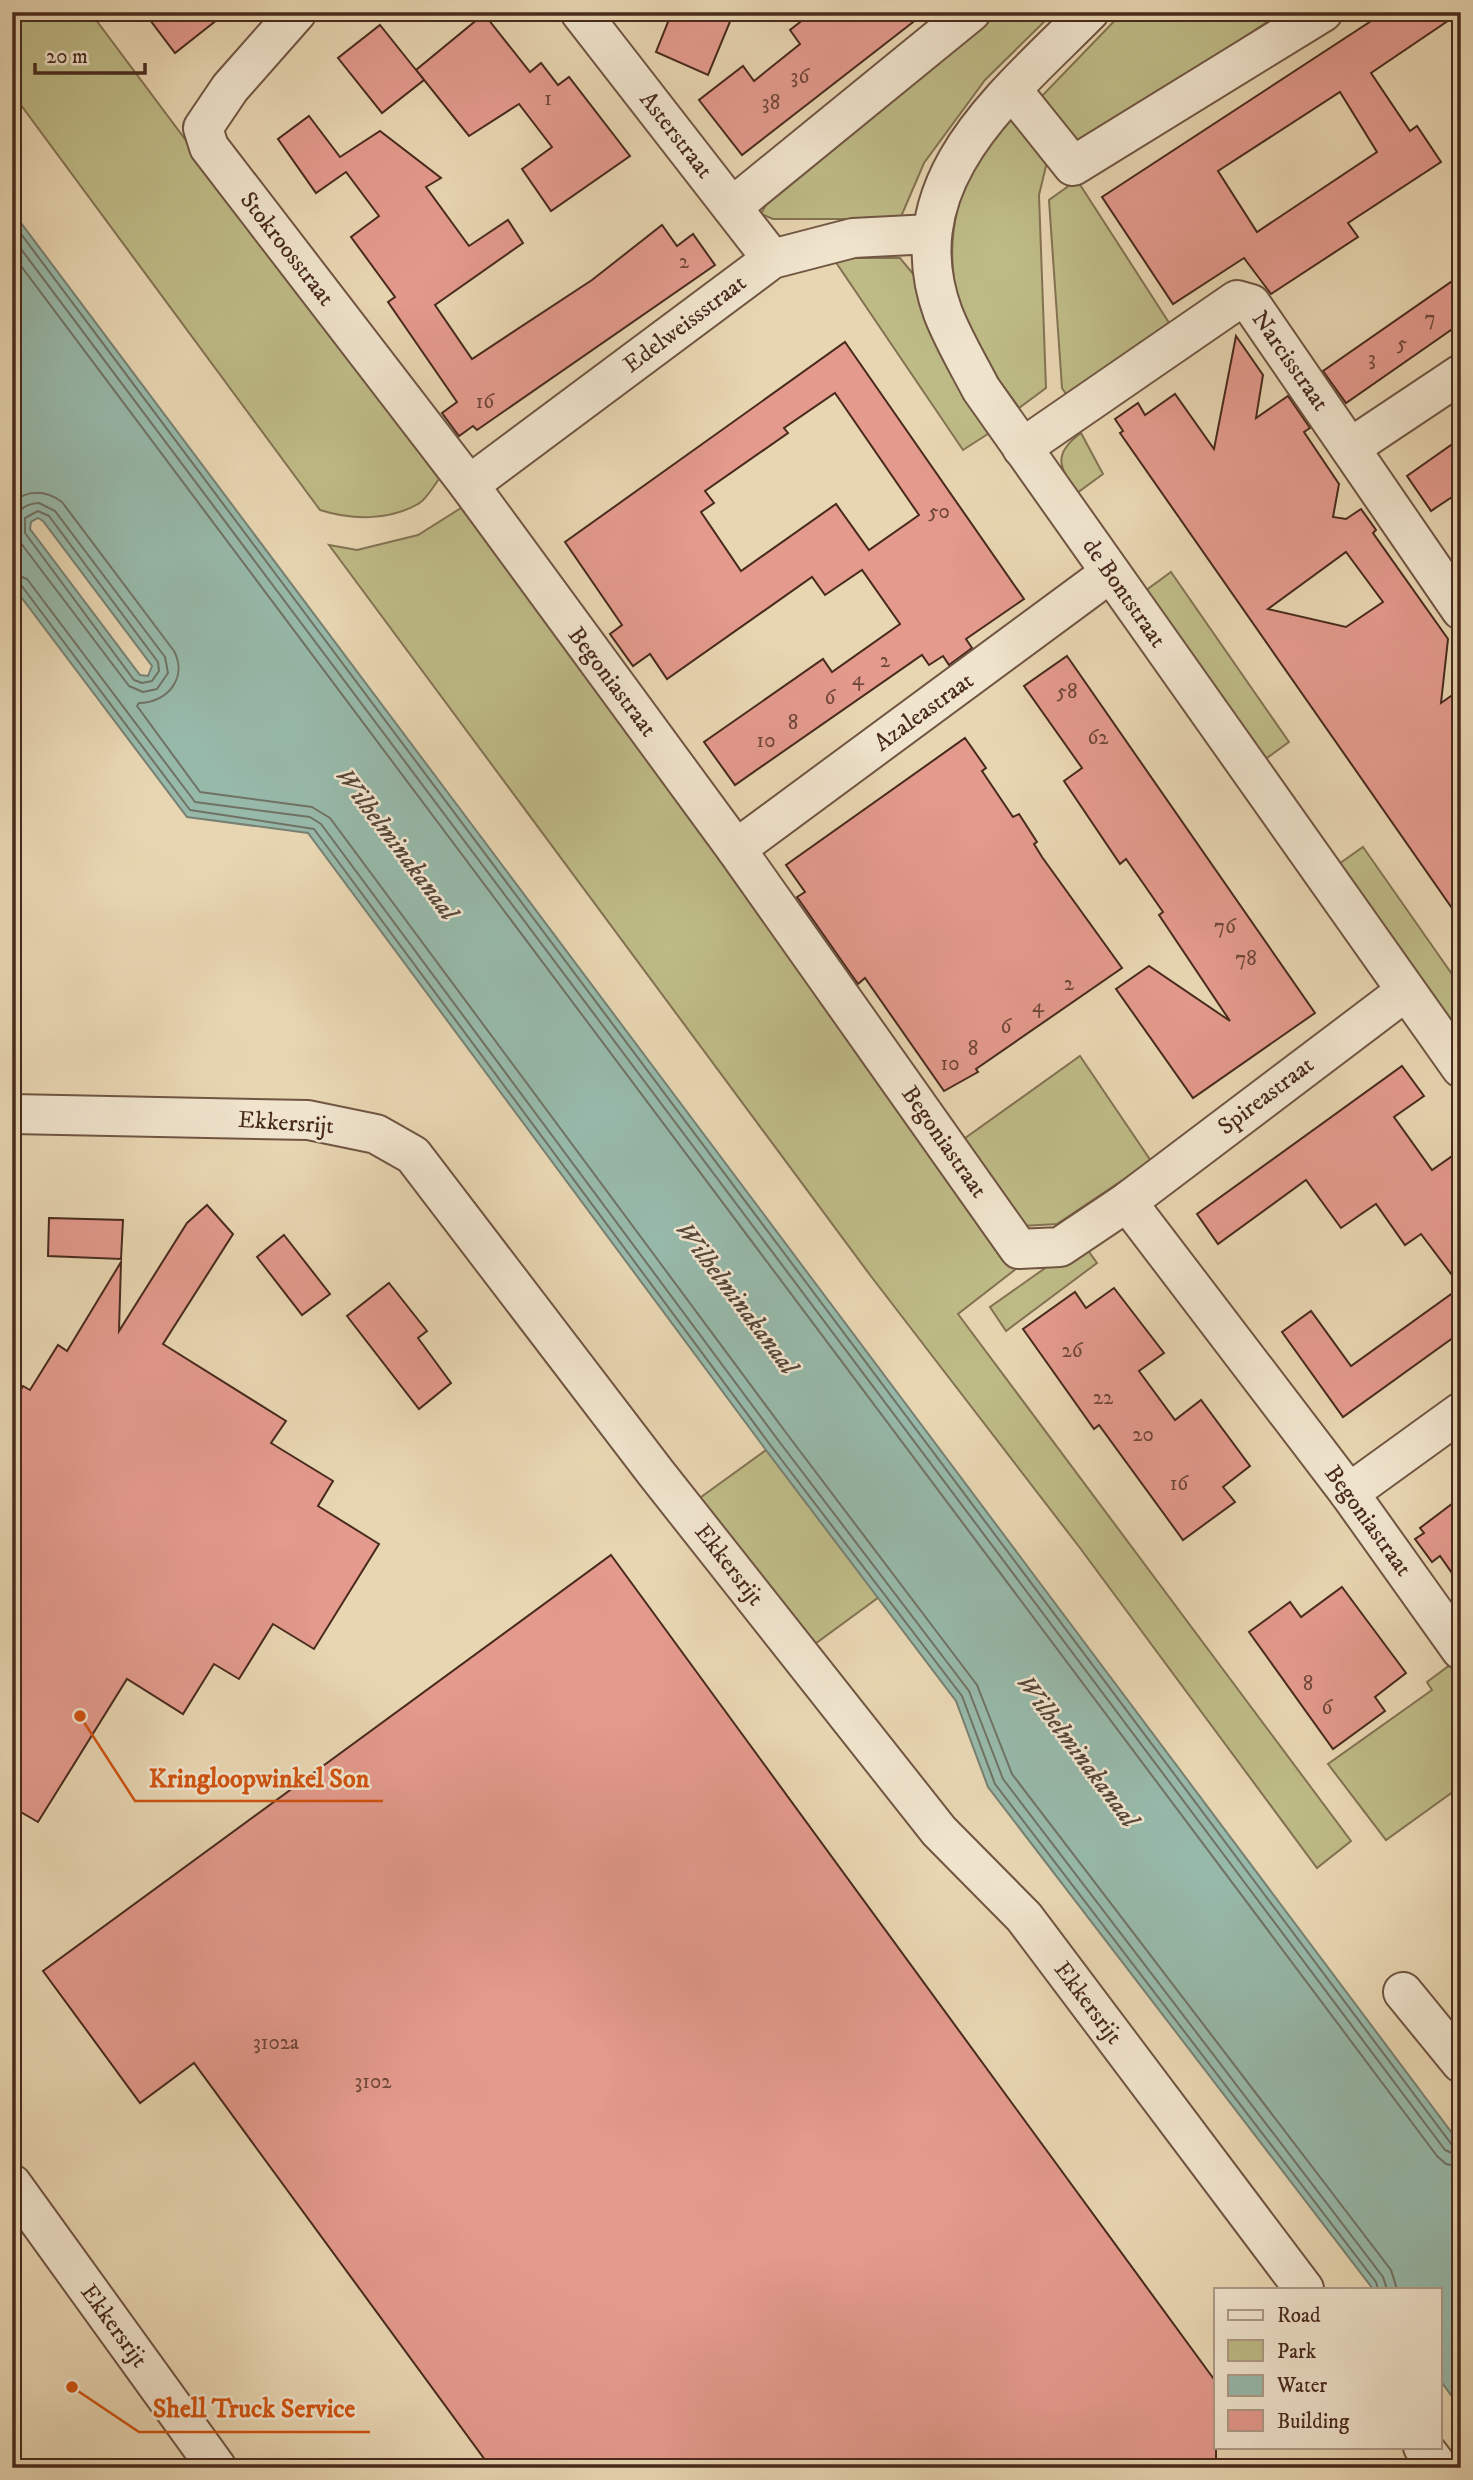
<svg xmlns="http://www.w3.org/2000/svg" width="1473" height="2480" viewBox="0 0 1473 2480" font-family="'IM FELL DW Pica',serif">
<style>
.green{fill:#bebb87;stroke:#837252;stroke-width:2}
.water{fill:#97b9aa;stroke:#778072;stroke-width:2;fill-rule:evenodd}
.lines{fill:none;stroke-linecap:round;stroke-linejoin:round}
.shore{stroke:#707264;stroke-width:2}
.building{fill:#e49a8d;stroke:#482a1d;stroke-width:2;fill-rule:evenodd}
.minor-casing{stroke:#705542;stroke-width:42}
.minor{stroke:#f0e4cd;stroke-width:38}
.labels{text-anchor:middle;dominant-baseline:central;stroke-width:5;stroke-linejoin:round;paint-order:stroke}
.number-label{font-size:21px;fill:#6f4639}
.street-label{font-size:24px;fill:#482a1d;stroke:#f0e4cd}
.water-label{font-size:26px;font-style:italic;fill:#584739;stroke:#f0e4cd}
.leader{fill:none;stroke:#d0520f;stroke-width:2.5}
.callout-dot{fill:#d0520f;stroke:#f0e4cd;stroke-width:2.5}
.callout-label{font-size:26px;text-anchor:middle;font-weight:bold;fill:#d0520f;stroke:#f0e4cd;stroke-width:5;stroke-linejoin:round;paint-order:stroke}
</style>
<rect width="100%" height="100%" fill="#e8d6b2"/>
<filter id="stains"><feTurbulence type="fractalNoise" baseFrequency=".00286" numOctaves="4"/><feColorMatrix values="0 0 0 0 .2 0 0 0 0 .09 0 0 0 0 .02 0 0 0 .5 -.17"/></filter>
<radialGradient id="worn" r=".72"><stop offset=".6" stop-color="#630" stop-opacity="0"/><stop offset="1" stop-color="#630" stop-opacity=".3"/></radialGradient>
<!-- green -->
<g class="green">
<path d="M 12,12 L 90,12 L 439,479 C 433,487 426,500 418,504 C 388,521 351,520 320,510 L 12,93 Z"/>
<path d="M 982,12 L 1054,12 L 985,80 L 924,163 L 900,219 L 773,219 L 761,214 L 785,169 Z"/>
<path d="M 1123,12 L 1282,12 L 1076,149 L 1039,99 Z"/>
<path d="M 1012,112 L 1047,162 L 1039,195 L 1046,388 L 1019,408 C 1005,387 988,367 976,346 C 946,290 944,227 972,170 C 982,150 999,131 1012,112 Z"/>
<path d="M 1077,180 L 1175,332 L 1074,406 L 1062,388 L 1049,200 Z"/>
<path d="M 833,258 L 900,258 L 914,275 L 925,317 L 994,430 L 963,450 Z"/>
<path d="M 1081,433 L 1103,474 L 1077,493 C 1059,467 1052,454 1081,433 Z"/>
<path d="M 461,508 L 750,893 L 1039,1251 L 958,1314 L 1351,1841 L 1317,1868 L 1080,1548 L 870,1275 L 329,545 L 357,550 L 418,535 Z"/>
<path d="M 1171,572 L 1289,742 L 1264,760 L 1145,591 Z"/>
<path d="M 1363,847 L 1461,987 L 1461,1016 L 1447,1026 L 1336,866 Z"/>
<path d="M 1080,1056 L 1151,1161 L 1057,1224 L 1023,1226 L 961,1141 Z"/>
<path d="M 1082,1242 L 1097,1263 L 1006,1331 L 990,1307 Z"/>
<path d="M 766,1450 L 879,1597 L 808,1649 L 697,1500 Z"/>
<path d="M 1454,1662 L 1461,1671 L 1461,1786 L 1386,1840 L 1328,1764 L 1432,1690 L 1427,1682 Z"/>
</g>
<!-- water -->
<path class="water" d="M 12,211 L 1461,2145 L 1461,2409 L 1440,2380 L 1440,2289 L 1373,2289 L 988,1787 L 956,1701 L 766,1450 L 308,833 L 187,817 L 12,585 ZM 38,518 L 43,521 L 152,666 L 148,676 L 140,675 L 30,529 L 31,522 Z"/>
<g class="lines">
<!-- shore -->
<g class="shore">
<path d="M 12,222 L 1452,2145 L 1461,2148"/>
<path d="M 12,237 L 1445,2150 L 1461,2157"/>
<path d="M 12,254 L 1437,2156 L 1446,2164 L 1461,2167"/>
<path d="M 12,503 C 27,489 46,490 62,502 L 174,651 C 188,678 167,703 139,703 L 137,706 L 200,792 L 312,807 L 330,818 L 787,1434 L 977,1685 L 1012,1774 L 1391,2270 L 1397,2289"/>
<path d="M 39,503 L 55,511 L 165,657 L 168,673 L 157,689 L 143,692 L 129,686 L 17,538 C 9,519 19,504 39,503 Z"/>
<path d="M 38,511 L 49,516 L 158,662 L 159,671 L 152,681 L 142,683 L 134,680 L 25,533 L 25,518 Z"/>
<path d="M 12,573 L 27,579 L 195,802 L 310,817 L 321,824 L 778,1440 L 969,1691 L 1003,1779 L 1383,2277 L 1387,2289"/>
<path d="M 12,582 L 21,585 L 190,810 L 314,829 L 771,1446 L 962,1696 L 995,1784 L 1376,2282 L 1378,2289"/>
</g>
</g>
<!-- building -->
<g class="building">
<path d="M 144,12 L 227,12 L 175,53 Z"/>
<path d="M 672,12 L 734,12 L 708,75 L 656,52 Z"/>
<path d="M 813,12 L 926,12 L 742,155 L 699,100 L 743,66 L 754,81 L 800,44 L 790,30 Z"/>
<path d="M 1385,12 L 1461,12 L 1371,73 L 1410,131 L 1417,126 L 1441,162 L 1348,223 L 1358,237 L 1271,294 L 1244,258 L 1173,304 L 1102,197 ZM 1340,92 L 1377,152 L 1257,232 L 1218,171 Z"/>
<path d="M 484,14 L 530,72 L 541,63 L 558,85 L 569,77 L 630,156 L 551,211 L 522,169 L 552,147 L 519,104 L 469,136 L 416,70 Z"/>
<path d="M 380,25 L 424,80 L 382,113 L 338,58 Z"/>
<path d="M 309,116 L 340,157 L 380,131 L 441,178 L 426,187 L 469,246 L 508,220 L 523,243 L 435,305 L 472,359 L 592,280 L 662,225 L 677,246 L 693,234 L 715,265 L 477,430 L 473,426 L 459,436 L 442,413 L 457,402 L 388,302 L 395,297 L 351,237 L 379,216 L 346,172 L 316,193 L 278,139 Z"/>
<path d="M 1461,275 L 1461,323 L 1346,403 L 1323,371 Z"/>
<path d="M 1236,336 L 1263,375 L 1256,418 L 1288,396 L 1310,428 L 1304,432 L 1339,484 L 1333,517 L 1346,519 L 1361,509 L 1376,530 L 1373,533 L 1448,639 L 1441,703 L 1461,689 L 1461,921 L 1120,433 L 1123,431 L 1115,419 L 1138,403 L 1145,415 L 1175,394 L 1214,449 ZM 1346,552 L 1383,602 L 1346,627 L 1268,609 Z"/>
<path d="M 845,342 L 1024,599 L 966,639 L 972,648 L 949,665 L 943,656 L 929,665 L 922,655 L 735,785 L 704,742 L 823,659 L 832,672 L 900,624 L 862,570 L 825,595 L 812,577 L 667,679 L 650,654 L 633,666 L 610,634 L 622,625 L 565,542 ZM 835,393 L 919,515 L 869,550 L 836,504 L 741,571 L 701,512 L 714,503 L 705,491 L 788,433 L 784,428 Z"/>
<path d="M 1461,438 L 1461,491 L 1431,511 L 1407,476 Z"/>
<path d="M 1067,656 L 1315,1013 L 1193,1098 L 1116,989 L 1149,966 L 1230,1021 L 1159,915 L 1163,912 L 1145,886 L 1126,859 L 1120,864 L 1064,781 L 1082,768 L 1024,686 Z"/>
<path d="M 965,738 L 986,768 L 982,771 L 1013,817 L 1019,814 L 1037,842 L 1034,844 L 1042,857 L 1122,968 L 976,1069 L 978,1072 L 944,1091 L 865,978 L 858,984 L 797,897 L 805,892 L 786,865 Z"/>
<path d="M 1402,1066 L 1424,1096 L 1394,1117 L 1432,1170 L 1461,1150 L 1461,1287 L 1421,1234 L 1405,1245 L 1376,1204 L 1341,1228 L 1306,1180 L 1218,1244 L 1197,1214 Z"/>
<path d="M 207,1205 L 233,1234 L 163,1344 L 286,1421 L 271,1443 L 333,1481 L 318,1506 L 379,1544 L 314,1649 L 273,1624 L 239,1679 L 214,1664 L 183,1714 L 127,1679 L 38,1822 L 12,1807 L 12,1404 L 23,1386 L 30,1390 L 58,1345 L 67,1351 L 121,1262 L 119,1331 L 187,1223 Z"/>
<path d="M 49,1218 L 123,1220 L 121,1259 L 48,1256 Z"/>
<path d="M 284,1235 L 330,1294 L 302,1315 L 257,1257 Z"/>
<path d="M 389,1283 L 427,1331 L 418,1338 L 451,1383 L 419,1409 L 347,1316 Z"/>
<path d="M 1461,1287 L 1461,1332 L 1343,1417 L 1282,1332 L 1311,1311 L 1351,1366 Z"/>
<path d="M 1114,1288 L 1164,1353 L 1139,1371 L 1175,1420 L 1201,1400 L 1250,1466 L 1223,1487 L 1235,1502 L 1183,1540 L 1099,1425 L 1094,1429 L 1023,1329 L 1075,1292 L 1086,1308 Z"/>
<path d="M 1461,1497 L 1461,1586 L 1440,1556 L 1432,1562 L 1415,1539 L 1424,1533 L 1420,1528 Z"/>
<path d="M 611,1555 L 1216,2382 L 1216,2468 L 491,2468 L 194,2063 L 140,2103 L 43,1971 Z"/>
<path d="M 1342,1587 L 1406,1673 L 1375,1697 L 1385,1711 L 1333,1749 L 1249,1632 L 1290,1602 L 1301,1617 Z"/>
</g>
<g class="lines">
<defs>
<g id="minor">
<path d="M 297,12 L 230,88 L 203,128 L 209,147 L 469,485 L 736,849 L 1019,1249 L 1060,1247 L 1127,1202 L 1406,991"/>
<path d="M 580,12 L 772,259"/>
<path d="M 1089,12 C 1007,95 895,181 943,313 C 953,339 968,364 981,389 L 1461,1068"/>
<path d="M 1012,90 L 1073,166 L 1323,12"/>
<path d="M 732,207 L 971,12"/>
<path d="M 1022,448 L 1237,300 L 1251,304 L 1461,610"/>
<path d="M 1350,448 L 1461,374"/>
<path d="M 469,485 L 772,259 L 853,238 L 931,234"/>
<path d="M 736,849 L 1110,573"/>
<path d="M 12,1114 L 308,1120 L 376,1134 L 413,1155 L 656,1473 L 939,1831 L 1024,1917 L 1304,2289"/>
<path d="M 1127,1202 L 1349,1493 L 1461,1650"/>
<path d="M 1349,1493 L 1461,1412"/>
<path d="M 1403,1992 L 1461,2063"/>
<path d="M 12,2184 L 217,2468"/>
<path d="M 1423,2447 L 1439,2468"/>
</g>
</defs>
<!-- minor casing -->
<use href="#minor" class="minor-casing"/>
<!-- minor -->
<use href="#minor" class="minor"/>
</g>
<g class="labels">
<!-- number labels -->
<g class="number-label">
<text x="800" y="77">36</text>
<text x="548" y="99">1</text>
<text x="771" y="103">38</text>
<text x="684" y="262">2</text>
<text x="1430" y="319">7</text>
<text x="1402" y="344">5</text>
<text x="1372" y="359">3</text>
<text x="485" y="402">16</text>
<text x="939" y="512">50</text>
<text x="885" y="661">2</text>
<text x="858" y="679">4</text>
<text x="1067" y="692">58</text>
<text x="830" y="698">6</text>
<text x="793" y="723">8</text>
<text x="1098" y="738">62</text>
<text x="766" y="741">10</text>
<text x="1225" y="927">76</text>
<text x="1246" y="959">78</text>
<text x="1069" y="984">2</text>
<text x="1038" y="1006">4</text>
<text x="1006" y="1027">6</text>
<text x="973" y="1049">8</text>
<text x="950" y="1064">10</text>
<text x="1072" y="1351">26</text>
<text x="1103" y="1398">22</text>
<text x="1143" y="1435">20</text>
<text x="1179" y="1484">16</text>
<text x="1308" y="1684">8</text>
<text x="1327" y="1708">6</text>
<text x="276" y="2043">3102a</text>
<text x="373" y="2082">3102</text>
</g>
<!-- street labels -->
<g class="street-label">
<text transform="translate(676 135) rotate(52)">Asterstraat</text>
<text transform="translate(287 249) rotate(52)">Stokroosstraat</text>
<text transform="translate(685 324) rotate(-37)">Edelweissstraat</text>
<text transform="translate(1290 361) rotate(55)">Narcisstraat</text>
<text transform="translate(1124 593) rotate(55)">de Bontstraat</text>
<text transform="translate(612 682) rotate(53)">Begoniastraat</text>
<text transform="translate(924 712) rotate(-36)">Azaleastraat</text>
<text transform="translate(1266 1096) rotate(-37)">Spireastraat</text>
<text transform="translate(286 1123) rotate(4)">Ekkersrijt</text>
<text transform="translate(944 1142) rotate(55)">Begoniastraat</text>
<text transform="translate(1368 1521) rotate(54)">Begoniastraat</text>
<text transform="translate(729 1565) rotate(52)">Ekkersrijt</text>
<text transform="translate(1088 2003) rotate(53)">Ekkersrijt</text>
<text transform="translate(114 2326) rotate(54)">Ekkersrijt</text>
</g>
<!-- water labels -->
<g class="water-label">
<text transform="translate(396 844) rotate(53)">Wilhelminakanaal</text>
<text transform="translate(736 1298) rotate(53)">Wilhelminakanaal</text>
<text transform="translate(1077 1751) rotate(53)">Wilhelminakanaal</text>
</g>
</g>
<!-- callouts -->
<path class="leader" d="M80 1716L135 1801H383M72 2387L139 2432H370"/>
<g class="callout-dot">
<circle cx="80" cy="1716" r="7"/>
<circle cx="72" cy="2387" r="7"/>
</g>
<g class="callout-label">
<text x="259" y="1787">Kringloopwinkel Son</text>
<text x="254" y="2417">Shell Truck Service</text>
</g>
<!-- margin -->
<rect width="1473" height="2480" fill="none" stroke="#e8d6b2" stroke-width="42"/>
<rect x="14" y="14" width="1445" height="2452" fill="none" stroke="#482a1d" stroke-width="3.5"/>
<rect x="21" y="21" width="1431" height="2438" fill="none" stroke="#482a1d" stroke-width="2"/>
<!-- legend -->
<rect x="1214" y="2288" width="228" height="161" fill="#f0e4cd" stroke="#ad9a87" stroke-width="2"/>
<rect x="1228" y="2310" width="35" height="10" fill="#f0e4cd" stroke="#ad9a87" stroke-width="2"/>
<text x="1277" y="2322" font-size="21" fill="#482a1d">Road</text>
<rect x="1228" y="2340" width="35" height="21" fill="#bebb87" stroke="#ad9a87" stroke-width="2"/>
<text x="1277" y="2358" font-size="21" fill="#482a1d">Park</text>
<rect x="1228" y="2375" width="35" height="21" fill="#97b9aa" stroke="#ad9a87" stroke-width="2"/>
<text x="1277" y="2392" font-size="21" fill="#482a1d">Water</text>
<rect x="1228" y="2410" width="35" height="21" fill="#e49a8d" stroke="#ad9a87" stroke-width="2"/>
<text x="1277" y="2428" font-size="21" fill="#482a1d">Building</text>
<!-- scale -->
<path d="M35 63v10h110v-10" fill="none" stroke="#482a1d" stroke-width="3.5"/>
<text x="46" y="63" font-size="21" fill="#482a1d" stroke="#f0e4cd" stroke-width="5" paint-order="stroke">20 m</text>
<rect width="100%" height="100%" filter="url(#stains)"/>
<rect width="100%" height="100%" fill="url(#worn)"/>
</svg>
